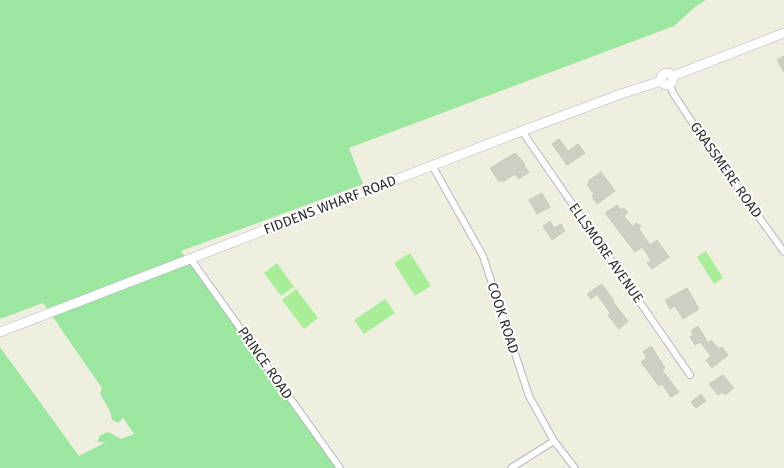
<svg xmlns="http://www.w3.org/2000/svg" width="784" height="468" viewBox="0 0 784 468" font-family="'Fira Sans',sans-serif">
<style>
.green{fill:#9ce7a0}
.pitch{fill:#a8ee98}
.building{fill:#cecec2;stroke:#cbcbb9}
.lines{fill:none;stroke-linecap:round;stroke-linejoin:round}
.street-casing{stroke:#b7b4c1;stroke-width:8}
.secondary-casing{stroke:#b7b4c1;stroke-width:10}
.street{stroke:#fff;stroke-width:6}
.secondary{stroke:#fff;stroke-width:9}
.labels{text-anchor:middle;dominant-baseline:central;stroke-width:4;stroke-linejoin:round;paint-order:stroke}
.street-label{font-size:14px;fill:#2e2e2e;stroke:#fff}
</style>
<rect width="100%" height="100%" fill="#efefe0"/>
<!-- green -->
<path class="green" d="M 0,0 L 706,0 L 695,7 L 674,26 L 349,148 L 363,184 L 181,251 L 207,288 L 210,288 L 339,468 L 0,468 L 0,347 L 79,456 L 106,442 L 98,442 L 99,436 L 108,432 L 121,439 L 134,434 L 123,418 L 118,423 L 112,420 L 110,411 L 100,394 L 102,388 L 43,303 L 0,319 Z"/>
<!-- pitch -->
<g class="pitch">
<path d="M 706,251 L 723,278 L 714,284 L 697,257 Z"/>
<path d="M 410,253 L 431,286 L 415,296 L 394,263 Z"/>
<path d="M 277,263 L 294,287 L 281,296 L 264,273 Z"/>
<path d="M 296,289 L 318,318 L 304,329 L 282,300 Z"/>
<path d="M 385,299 L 395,313 L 364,334 L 354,320 Z"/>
</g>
<!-- building -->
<g class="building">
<path d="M 784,56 L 784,72 L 777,60 Z"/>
<path d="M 559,139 L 568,151 L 578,144 L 585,153 L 567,165 L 552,144 Z"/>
<path d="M 515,153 L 525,164 L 524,165 L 529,172 L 519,179 L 515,174 L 503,182 L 502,180 L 499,182 L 490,168 Z"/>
<path d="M 601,172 L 615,191 L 597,204 L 592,196 L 594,194 L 587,185 L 589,183 L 588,181 Z"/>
<path d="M 542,193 L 550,207 L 537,214 L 529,200 Z"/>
<path d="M 617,205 L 621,210 L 624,208 L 628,213 L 624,216 L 633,227 L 636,223 L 641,226 L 639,229 L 650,245 L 657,240 L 669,257 L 652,269 L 647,263 L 651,260 L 642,247 L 635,252 L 605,213 Z"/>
<path d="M 550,221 L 554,228 L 561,224 L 565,231 L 552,240 L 543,226 Z"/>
<path d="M 602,284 L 614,301 L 613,302 L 628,321 L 619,329 L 608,315 L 610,313 L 597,294 L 591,299 L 587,294 Z"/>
<path d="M 687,288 L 699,309 L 683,319 L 675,306 L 670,309 L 665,300 Z"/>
<path d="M 698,326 L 708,343 L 711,340 L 719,349 L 722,347 L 728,355 L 712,368 L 706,360 L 711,356 L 700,342 L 695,345 L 690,337 L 693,335 L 691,331 Z"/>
<path d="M 651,346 L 665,368 L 662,370 L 679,392 L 671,397 L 662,384 L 659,386 L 641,362 L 647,358 L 643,352 Z"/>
<path d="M 723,375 L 734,388 L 725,395 L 722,392 L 718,395 L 709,384 Z"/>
<path d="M 701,394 L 706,401 L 696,408 L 691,402 Z"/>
</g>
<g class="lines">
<defs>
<g id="street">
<path d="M 670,85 L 673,93 L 699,133 L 784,252"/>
<path d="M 522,131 L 690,375"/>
<path d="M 433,167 L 483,256 L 529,396 L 554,441 L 575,468"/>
<path d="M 190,258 L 340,468"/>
<path d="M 511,468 L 554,441"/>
</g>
<g id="secondary">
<circle cx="667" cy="79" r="6"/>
<path d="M 673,76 L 784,33"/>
<path d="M 0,332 L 522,131 L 621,94 L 661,81"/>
</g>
</defs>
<!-- street casing -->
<use href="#street" class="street-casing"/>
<!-- secondary casing -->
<use href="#secondary" class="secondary-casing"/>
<!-- street -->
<use href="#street" class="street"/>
<!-- secondary -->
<use href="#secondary" class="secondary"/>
</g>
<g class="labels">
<!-- street labels -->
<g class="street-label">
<text transform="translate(726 170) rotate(55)">GRASSMERE ROAD</text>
<text transform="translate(330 205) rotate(-21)">FIDDENS WHARF ROAD</text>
<text transform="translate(606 253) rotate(55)">ELLSMORE AVENUE</text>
<text transform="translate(503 318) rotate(72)">COOK ROAD</text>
<text transform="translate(265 363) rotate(55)">PRINCE ROAD</text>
</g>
</g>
</svg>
